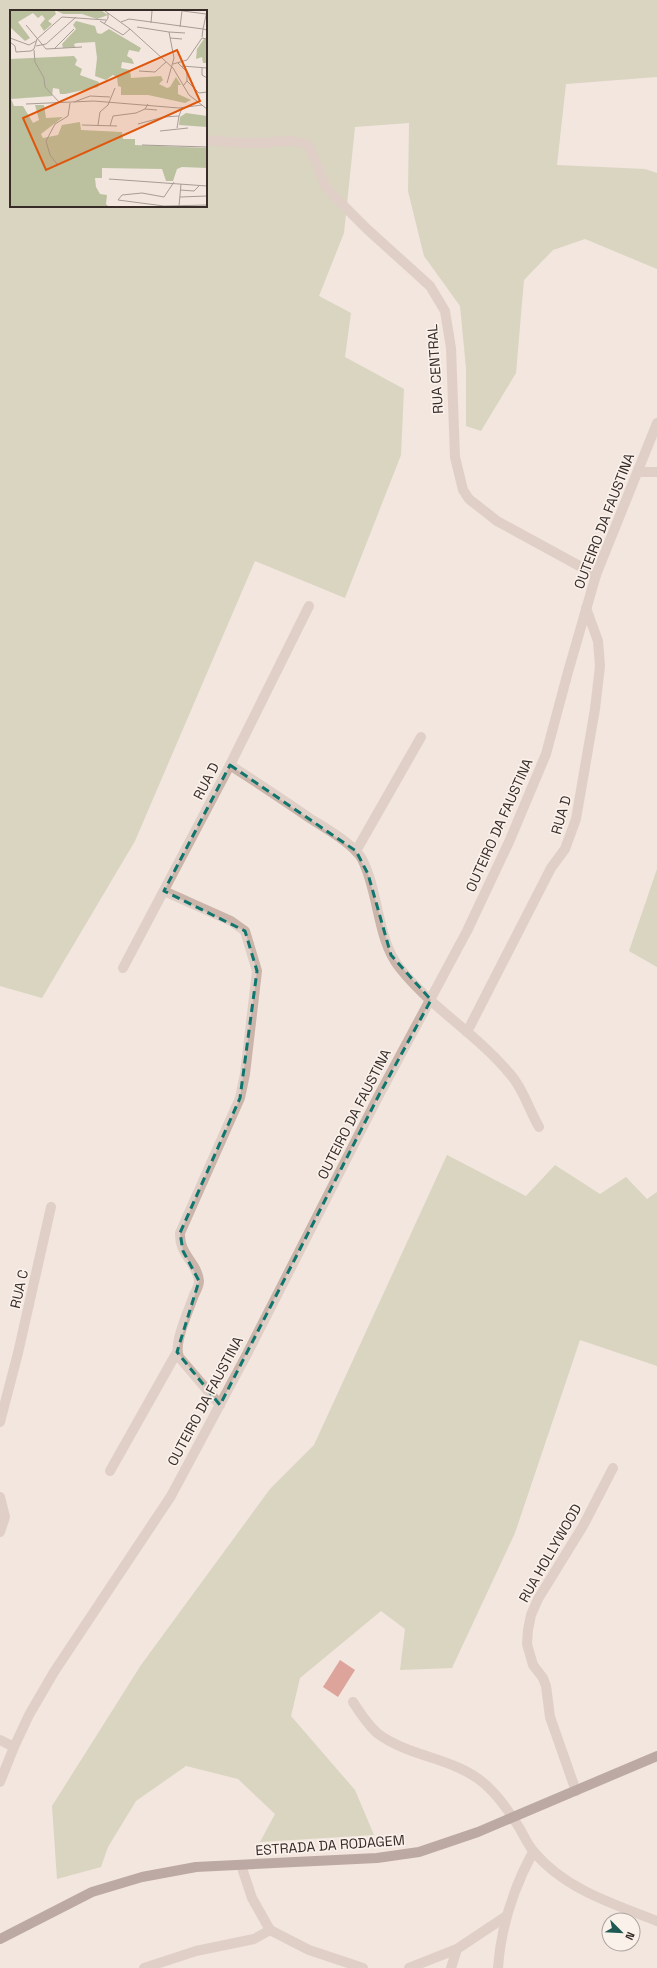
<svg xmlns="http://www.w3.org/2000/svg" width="657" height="1968" viewBox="0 0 657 1968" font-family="'Space Grotesk',sans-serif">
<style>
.green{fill:#bbc19e;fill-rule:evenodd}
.building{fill:#c4554a}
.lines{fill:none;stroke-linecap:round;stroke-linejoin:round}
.minor{stroke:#cbb4aa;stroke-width:10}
.primary{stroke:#7a605b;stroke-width:10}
.marked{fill:none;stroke:#0f766e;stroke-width:3;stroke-dasharray:8 5;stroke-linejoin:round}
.labels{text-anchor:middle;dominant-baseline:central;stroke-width:3.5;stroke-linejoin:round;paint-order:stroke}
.street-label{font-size:14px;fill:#382c29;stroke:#faf1eb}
.inset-road{fill:none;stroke:#a89c96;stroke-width:1}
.view{fill:#df570d;fill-opacity:0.15;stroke:#df570d;stroke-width:2}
.inset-edge{fill:none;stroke:#382c29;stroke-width:2}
</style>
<rect width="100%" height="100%" fill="#f2e6de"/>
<!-- green -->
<g class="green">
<path d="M 0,0 L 657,0 L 657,77 L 566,84 L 557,165 L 645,169 L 657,173 L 657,269 L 585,239 L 553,250 L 524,280 L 516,373 L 481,431 L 466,426 L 466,368 L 460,306 L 424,256 L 408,191 L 409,123 L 355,127 L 344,233 L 319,296 L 351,313 L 345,357 L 404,389 L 401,455 L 345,598 L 255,561 L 135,841 L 42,998 L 0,986 ZM 11,11 L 206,11 L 206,206 L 11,206 Z"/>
<path d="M 657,869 L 657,967 L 629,951 Z"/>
<path d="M 447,1155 L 526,1196 L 555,1165 L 600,1194 L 626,1177 L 647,1199 L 657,1192 L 657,1366 L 580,1340 L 515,1533 L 452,1668 L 400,1670 L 405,1629 L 381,1611 L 300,1678 L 291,1716 L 355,1790 L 374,1835 L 260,1842 L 275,1814 L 238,1779 L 186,1766 L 136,1801 L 108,1847 L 101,1867 L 57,1879 L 52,1806 L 141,1665 L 270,1489 L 314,1445 Z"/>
</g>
<!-- building -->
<path class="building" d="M 340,1660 L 355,1670 L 338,1697 L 323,1687 Z"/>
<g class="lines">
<!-- minor -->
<g class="minor">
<path d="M 206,140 C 223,142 239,143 256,143 C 272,143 295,137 309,146 L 325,185 L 329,191 L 367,229 L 430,286 L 445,311 L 451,348 L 455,457 L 463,490 L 469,499 L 497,521 L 596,575"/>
<path d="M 10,147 L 11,147"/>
<path d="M 638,472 L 657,472"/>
<path d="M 230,765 C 256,782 282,799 308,817 C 323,827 353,843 362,859 C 379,892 377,939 399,967 C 431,1008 477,1034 510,1074 C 523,1088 529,1110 539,1127"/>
<path d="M 356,851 L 421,737"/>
<path d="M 164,891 L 231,921 L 245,931 L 257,971 L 245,1074 L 240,1098 L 180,1233 C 179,1255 197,1262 199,1281 C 199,1286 196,1291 194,1295 C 189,1310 173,1343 179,1357 L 220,1405"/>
<path d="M 123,968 L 230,765 L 309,606"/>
<path d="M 467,1032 L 551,868 L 565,849 L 576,819 L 595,709 L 600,666 L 598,641 L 586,608"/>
<path d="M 0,1422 L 18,1353 L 51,1207"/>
<path d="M 110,1471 L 177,1352"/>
<path d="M 0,1497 L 5,1517 L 0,1532"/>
<path d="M 353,1702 C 360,1713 367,1724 377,1733 C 410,1758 455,1757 486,1785 C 499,1797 511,1814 520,1829 C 524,1836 528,1845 534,1852 C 565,1889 613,1904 657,1921"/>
<path d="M 0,1740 L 14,1747"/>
<path d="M 0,1782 L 14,1747 L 29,1715 L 54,1672 L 171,1496 L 247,1354 L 379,1095 L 467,931 L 509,842 L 546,754 L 568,672 L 596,575 L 657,423"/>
<path d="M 576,1791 L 550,1717 L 546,1686 L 543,1678 L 533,1665 L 527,1644 L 528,1630 L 531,1615 L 538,1599 L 583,1526 L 613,1468"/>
<path d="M 241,1865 L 252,1898 L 270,1930 L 309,1950 L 363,1968"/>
<path d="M 144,1968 L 196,1951 L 254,1939 L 270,1930"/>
<path d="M 409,1968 L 457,1949 L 505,1917"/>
<path d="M 451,1968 L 457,1949"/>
<path d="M 498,1968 C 501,1925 513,1889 533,1852"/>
</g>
<!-- primary -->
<path class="primary" d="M 0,1939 L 92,1892 L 142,1877 L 196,1867 L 377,1858 L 419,1852 L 478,1832 L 657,1756"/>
</g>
<!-- marked area -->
<path d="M0 0H657V1968H0ZM 230,765 L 356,851 L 368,874 L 391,955 L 431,1000 L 379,1095 L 220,1405 L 177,1352 L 199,1281 L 183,1251 L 180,1233 L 240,1098 L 257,971 L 245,931 L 164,891 Z" fill="#f2e6de" fill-opacity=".55" fill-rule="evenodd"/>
<path class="marked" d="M 230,765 L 356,851 L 368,874 L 391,955 L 431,1000 L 379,1095 L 220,1405 L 177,1352 L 199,1281 L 183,1251 L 180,1233 L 240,1098 L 257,971 L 245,931 L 164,891 Z"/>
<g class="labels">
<!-- street labels -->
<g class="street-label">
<text transform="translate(435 369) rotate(-94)">RUA CENTRAL</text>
<text transform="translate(604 521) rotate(-69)">OUTEIRO DA FAUSTINA</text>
<text transform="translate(206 781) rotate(-63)">RUA D</text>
<text transform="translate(561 815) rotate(-74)">RUA D</text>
<text transform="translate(499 825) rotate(-66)">OUTEIRO DA FAUSTINA</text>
<text transform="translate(354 1114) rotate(-63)">OUTEIRO DA FAUSTINA</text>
<text transform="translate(19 1289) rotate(-77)">RUA C</text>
<text transform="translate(205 1401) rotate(-62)">OUTEIRO DA FAUSTINA</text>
<text transform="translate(550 1553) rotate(-60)">RUA HOLLYWOOD</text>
<text transform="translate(330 1845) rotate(-4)">ESTRADA DA RODAGEM</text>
</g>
</g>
<!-- overview -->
<g transform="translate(10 10)">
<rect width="197" height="197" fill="#f2e6de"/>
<path d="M 0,1 L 45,1 L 46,4 L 38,11 L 42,14 L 34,21 L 30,15 L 35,9 L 32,5 L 28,8 L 23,3 L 8,12 L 20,28 L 15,31 L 0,17 ZM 47,1 L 92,1 L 98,5 L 87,9 L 72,4 L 53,4 ZM 66,11 L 85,16 L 87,23 L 91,24 L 99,19 L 131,38 L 129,42 L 119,40 L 117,46 L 122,49 L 124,54 L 112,52 L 111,58 L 120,60 L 121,68 L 151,66 L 153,70 L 149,74 L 157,78 L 160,77 L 166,67 L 171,75 L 168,75 L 168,84 L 181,90 L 175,93 L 138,85 L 111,85 L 111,77 L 108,76 L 107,67 L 103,65 L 96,70 L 85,66 L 87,48 L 85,32 L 67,33 L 64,34 L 65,37 L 53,38 L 52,34 L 66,19 L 63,15 ZM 194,29 L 197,29 L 197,53 L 193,53 L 192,47 L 186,49 L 187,39 ZM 64,46 L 67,50 L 65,55 L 72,59 L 70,65 L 89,72 L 88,77 L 55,84 L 50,84 L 49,79 L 43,78 L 42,86 L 1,89 L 4,96 L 13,96 L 23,113 L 29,110 L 25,95 L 34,95 L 36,108 L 53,107 L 31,124 L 33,128 L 48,125 L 52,115 L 70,112 L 71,120 L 112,122 L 113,129 L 125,129 L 125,135 L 197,138 L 197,158 L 172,157 L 167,159 L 163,171 L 156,171 L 152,159 L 92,158 L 92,168 L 85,168 L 86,177 L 90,184 L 97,185 L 96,194 L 98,196 L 0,196 L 0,49 ZM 176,103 L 197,106 L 197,117 L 169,115 L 170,107 Z" fill="#bbc19e"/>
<path class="inset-road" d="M 95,1 L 120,19 L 163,58 L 179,85 L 197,99M 173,1 L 196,4M 90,11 L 113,25 L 120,19M 111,12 L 119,9 L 193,19 L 197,1M 141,13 L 142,1M 94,14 L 98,8 L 98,3M 16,15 L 36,39 L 72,37M 127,17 L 159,22M 170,17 L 172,1M 192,27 L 193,19 L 197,20M 0,28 L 19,35 L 26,31M 160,28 L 172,29M 27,29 L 52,7 L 96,10M 0,32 L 5,36 L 6,42 L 21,41 L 24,39 L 27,29M 26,36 L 36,34 L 66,7M 44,39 L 64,19M 24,40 L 25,52 L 34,68 L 35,77 L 50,93M 168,53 L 177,62 L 177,71 L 173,76M 163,54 L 177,50 L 192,28 L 197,29M 172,56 L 197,58M 192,58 L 192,65 L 197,68M 129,61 L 145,62 L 156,52M 177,71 L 189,83 L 197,82M 157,73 L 164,48 L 159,22 L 175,23M 64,92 L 80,86 L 100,87M 16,94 L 84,91 L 169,98 L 192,95M 135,99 L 147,100M 128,114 L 154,107 L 169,106 L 172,98M 72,115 L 107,116M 88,115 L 90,102 L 98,95 L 105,78M 100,116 L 103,106 L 126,103 L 135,99 L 138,94M 167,118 L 169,106M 150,121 L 178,118M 132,135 L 197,137M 47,154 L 40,145 L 36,131 L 45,114 L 58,106 L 60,93M 99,169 L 197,176M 164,172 L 154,187 L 132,183 L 112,185 L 108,190 L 154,196 L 197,195M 170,180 L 184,181 L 189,176M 170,187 L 197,186M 169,196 L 171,174"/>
<path class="view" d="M 167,40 L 190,91 L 36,160 L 13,108 Z"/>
<rect width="197" height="197" class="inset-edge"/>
</g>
<!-- north arrow -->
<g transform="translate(621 1932) rotate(114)"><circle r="19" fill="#faf1eb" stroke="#aca29d"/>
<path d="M0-3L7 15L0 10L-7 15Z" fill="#1f5954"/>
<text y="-6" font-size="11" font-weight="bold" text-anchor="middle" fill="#382c29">N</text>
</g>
</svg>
